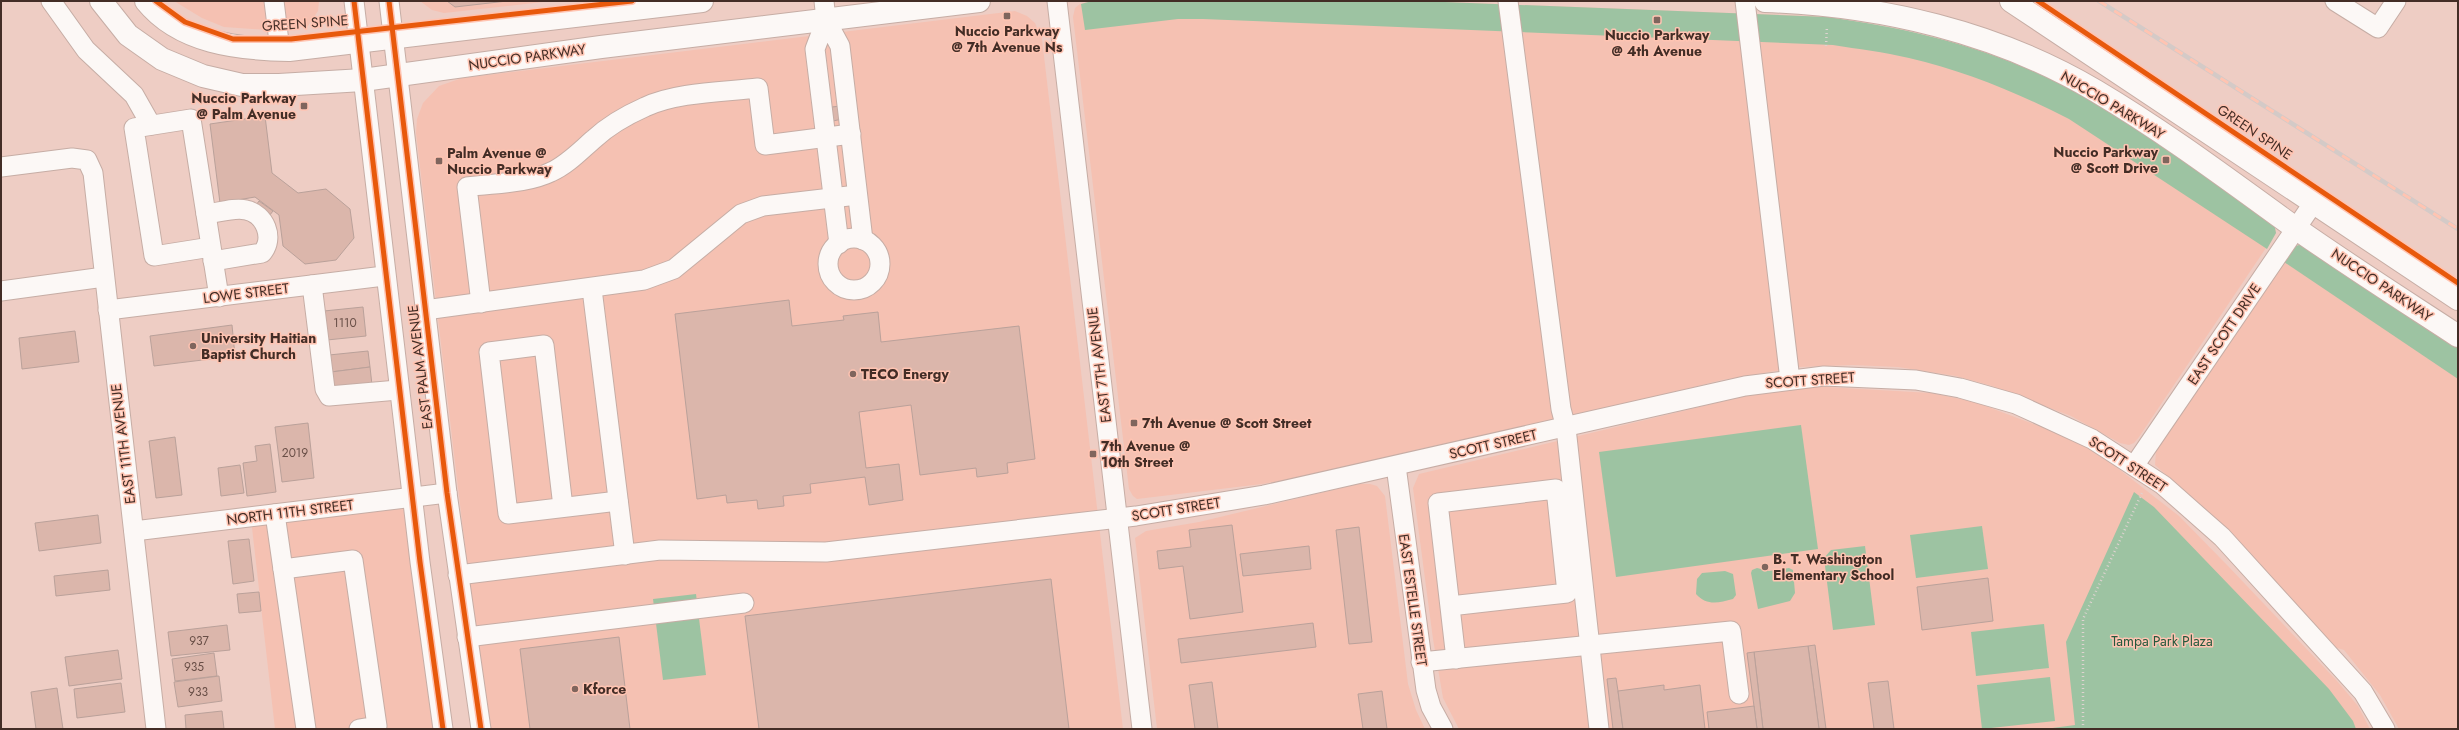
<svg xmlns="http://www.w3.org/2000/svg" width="2459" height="730" viewBox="0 0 2459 730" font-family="Jost,sans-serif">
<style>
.built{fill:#f5c1b2}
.green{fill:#9dc3a2}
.building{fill:#dbb6ab;stroke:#baa19a}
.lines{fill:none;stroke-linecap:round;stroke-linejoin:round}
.minor-casing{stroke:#c6ada5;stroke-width:21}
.major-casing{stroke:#c6ada5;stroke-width:24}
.path{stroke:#ded3d0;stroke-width:2.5;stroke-dasharray:1 3;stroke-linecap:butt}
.minor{stroke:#fcf8f6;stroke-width:19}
.major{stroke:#fcf8f6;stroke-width:22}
.rail-casing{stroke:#d4cac7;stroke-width:4.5}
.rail{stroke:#ffc4b2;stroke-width:3;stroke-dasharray:9;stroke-linecap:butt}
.cycleway-casing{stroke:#ffc4b2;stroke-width:8}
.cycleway{stroke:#e8590c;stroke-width:5}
.poi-dot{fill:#7f655d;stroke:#ffc4b2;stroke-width:1.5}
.labels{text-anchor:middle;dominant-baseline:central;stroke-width:3;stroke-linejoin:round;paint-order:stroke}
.number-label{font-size:12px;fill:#694f47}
.street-label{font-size:14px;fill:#432d26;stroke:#ffc4b2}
.poi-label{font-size:14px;font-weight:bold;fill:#432d26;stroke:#ffc4b2;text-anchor:start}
.park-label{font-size:14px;fill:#24583c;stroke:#ffc4b2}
</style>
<rect width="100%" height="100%" fill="#eecdc4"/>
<!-- built -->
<g class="built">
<path d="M 174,1 L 319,1 L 318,11 L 308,26 L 267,30 L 224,27 L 202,18 Z"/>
<path d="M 420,1 L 552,1 L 444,13 L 432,10 Z"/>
<path d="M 1092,1 L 1420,1 L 1828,17 L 1966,45 L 2024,67 L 2166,149 L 2274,223 L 2276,233 L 2139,437 L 2134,443 L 2129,445 L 2120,443 L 2071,416 L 1992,386 L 1956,376 L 1898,367 L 1852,365 L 1799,367 L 1722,380 L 1554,421 L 1419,449 L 1375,462 L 1322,474 L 1262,484 L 1137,499 L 1133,496 L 1129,489 L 1073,17 L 1075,8 L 1080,4 Z"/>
<path d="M 1015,11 L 1027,16 L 1035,23 L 1042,39 L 1123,729 L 491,729 L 481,669 L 464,538 L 416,133 L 417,119 L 423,103 L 439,86 L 462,78 Z"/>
<path d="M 2296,246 L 2458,346 L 2458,729 L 2399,729 L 2380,695 L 2344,650 L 2331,646 L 2286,593 L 2209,513 L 2155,465 L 2156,451 Z"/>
<path d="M 1826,387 L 1931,393 L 1975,402 L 2047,429 L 2087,448 L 2115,466 L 2179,516 L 2228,566 L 2337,681 L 2358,706 L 2370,729 L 1459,729 L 1443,698 L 1433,639 L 1413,488 L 1419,474 L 1758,393 L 1783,388 Z"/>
<path d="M 1358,484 L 1370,484 L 1377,486 L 1385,496 L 1408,684 L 1416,710 L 1425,729 L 1157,729 L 1135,538 L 1146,531 L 1199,522 Z"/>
<path d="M 408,500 L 440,729 L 275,729 L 251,519 Z"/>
</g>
<!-- green -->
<g class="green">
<path d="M 1092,1 L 1420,1 L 1828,17 C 1897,27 1959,40 2023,67 C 2114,105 2194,168 2274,223 L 2276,233 L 2267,249 L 2069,119 C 2018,93 1965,71 1909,58 C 1884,52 1858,49 1833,45 L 1203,19 L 1178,19 L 1085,30 L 1081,4 Z"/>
<path d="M 2302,244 L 2458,346 L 2458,379 L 2284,262 L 2296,246 Z"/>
<path d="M 1801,425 L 1818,549 L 1616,577 L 1599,452 Z"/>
<path d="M 2134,492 L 2154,507 L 2329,689 L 2353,721 L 2356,729 L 2045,729 L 2075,725 L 2066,642 Z"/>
<path d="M 1982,526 L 1988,569 L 1916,578 L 1910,535 Z"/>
<path d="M 1865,546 L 1875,625 L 1833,630 L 1824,558 L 1831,550 Z"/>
<path d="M 1757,568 L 1769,571 L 1789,568 L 1793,570 L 1795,593 L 1790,601 L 1758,609 L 1751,573 L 1752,570 Z"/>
<path d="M 1725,571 L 1733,574 L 1736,595 L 1733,599 C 1718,603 1707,606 1696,594 L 1697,579 L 1702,573 Z"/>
<path d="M 696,594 L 706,675 L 663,680 L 653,599 Z"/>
<path d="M 2044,624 L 2049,668 L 1976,676 L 1971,632 Z"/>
<path d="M 2050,677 L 2055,721 L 1982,729 L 1977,685 Z"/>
</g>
<!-- building -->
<g class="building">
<path d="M 447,1 L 507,1 L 455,7 Z"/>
<path d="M 841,106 L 842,119 L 833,121 L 832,107 Z"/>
<path d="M 265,116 L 272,173 L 298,193 L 326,189 L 350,209 L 354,238 L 336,260 L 305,264 L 283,246 L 279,215 L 255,197 L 220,203 L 210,124 Z"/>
<path d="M 259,201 L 273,211 L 259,229 L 246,219 Z"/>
<path d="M 789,300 L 792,326 L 844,320 L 843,316 L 878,312 L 881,342 L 1019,326 L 1035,459 L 1007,463 L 1008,473 L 977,477 L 976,468 L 920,475 L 911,405 L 859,412 L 866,468 L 899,464 L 903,500 L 869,505 L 865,477 L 810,484 L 811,493 L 783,496 L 784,506 L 758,509 L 757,500 L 727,503 L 726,495 L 697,499 L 675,314 Z"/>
<path d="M 363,307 L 366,336 L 327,340 L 324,311 Z"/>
<path d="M 232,325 L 235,356 L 154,366 L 150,336 Z"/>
<path d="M 75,331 L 79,362 L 22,369 L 19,338 Z"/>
<path d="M 368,351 L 370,367 L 331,372 L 329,355 Z"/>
<path d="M 370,367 L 372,385 L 333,389 L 331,372 Z"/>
<path d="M 308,423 L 314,478 L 282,482 L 275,427 Z"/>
<path d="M 175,437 L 182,495 L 156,498 L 149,441 Z"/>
<path d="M 270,444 L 276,492 L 247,496 L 243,463 L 257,461 L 255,446 Z"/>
<path d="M 240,465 L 244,493 L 221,496 L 218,468 Z"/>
<path d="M 98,515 L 101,543 L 39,551 L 35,523 Z"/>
<path d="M 1232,525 L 1243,612 L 1190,619 L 1183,566 L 1159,569 L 1157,551 L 1191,547 L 1189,530 Z"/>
<path d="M 1359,527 L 1372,642 L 1349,644 L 1336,530 Z"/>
<path d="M 249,539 L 254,581 L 233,584 L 228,541 Z"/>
<path d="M 1309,546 L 1311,569 L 1243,576 L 1240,554 Z"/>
<path d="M 108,570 L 110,590 L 56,596 L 54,576 Z"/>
<path d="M 1988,578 L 1993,621 L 1922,630 L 1917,587 Z"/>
<path d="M 1051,579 L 1069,729 L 759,729 L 745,616 Z"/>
<path d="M 259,592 L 261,611 L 239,613 L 237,594 Z"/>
<path d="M 1313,623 L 1316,647 L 1181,663 L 1178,639 Z"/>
<path d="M 227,625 L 230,650 L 171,656 L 168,632 Z"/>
<path d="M 619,637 L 630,729 L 530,729 L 520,649 Z"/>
<path d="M 1815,645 L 1826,729 L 1819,729 L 1808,646 Z"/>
<path d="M 1808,646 L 1819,729 L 1763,729 L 1754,652 Z"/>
<path d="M 118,650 L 122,679 L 69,686 L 65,657 Z"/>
<path d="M 1754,652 L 1763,729 L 1757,729 L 1747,653 Z"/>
<path d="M 214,653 L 217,676 L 175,681 L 172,659 Z"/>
<path d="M 219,676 L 222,701 L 178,707 L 174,682 Z"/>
<path d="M 1616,678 L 1618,691 L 1623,729 L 1613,729 L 1607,679 Z"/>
<path d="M 1888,681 L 1894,729 L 1874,729 L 1868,683 Z"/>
<path d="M 1212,682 L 1218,729 L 1195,729 L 1189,685 Z"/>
<path d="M 121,683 L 125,712 L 77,718 L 74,689 Z"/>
<path d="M 1664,685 L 1664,690 L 1700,685 L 1705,729 L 1623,729 L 1618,691 Z"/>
<path d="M 57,688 L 63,729 L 36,729 L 31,692 Z"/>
<path d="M 1382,691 L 1387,729 L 1363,729 L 1358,694 Z"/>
<path d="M 1754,706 L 1757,729 L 1709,729 L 1707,712 Z"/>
<path d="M 222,711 L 224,729 L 186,729 L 185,715 Z"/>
</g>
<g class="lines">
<defs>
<g id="minor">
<path d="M 51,1 L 86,50 L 134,95 L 151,125"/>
<path d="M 274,1 L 280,50"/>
<path d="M 354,1 L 420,562 L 443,729"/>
<path d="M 389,1 L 447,493 L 481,729"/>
<path d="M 824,1 L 826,20"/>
<path d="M 1057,1 L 1142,729"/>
<path d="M 1508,1 L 1561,409 L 1566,428 L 1599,729"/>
<path d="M 1745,1 L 1790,380"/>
<path d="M 2335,1 L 2378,28 L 2396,1"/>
<path d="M 1,167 L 72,158 L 87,160 L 93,173 L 156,729"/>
<path d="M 206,214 C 217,213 235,207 246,210 C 265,214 275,238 262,253 L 213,261"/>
<circle cx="854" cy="264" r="26"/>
<path d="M 839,244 L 815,49 L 826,20 L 840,46 L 863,240"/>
<path d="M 211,247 L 154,256 L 134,128 L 191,119 L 219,297"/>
<path d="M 312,285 L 325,389 L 329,396 L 398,390"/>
<path d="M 592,289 L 625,555"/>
<path d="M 1,291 L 104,277"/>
<path d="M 481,303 L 467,187 C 494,183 526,184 551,172 C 567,165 580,151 594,139 C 608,126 627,115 645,107 C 676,92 724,92 758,88 L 765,145 L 851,134"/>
<path d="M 108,310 L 384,276"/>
<path d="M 425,310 L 644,280 L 674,269 L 741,214 L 763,206 L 857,195"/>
<path d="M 1396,466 L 1426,690 L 1431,707 L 1443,729"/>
<path d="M 2134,466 L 2314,202"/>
<path d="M 563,507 L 544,345 L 489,352 L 508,514 L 618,501"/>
<path d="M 275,514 L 306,729"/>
<path d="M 134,531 L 447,493"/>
<path d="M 283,569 L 353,560 L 377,726 L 359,729"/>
<path d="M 458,575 L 660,550 L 826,552 L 1136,516 L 1264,495 L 1745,386 L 1824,376 L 1916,380 L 1960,388 L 2016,404 L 2092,439 L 2163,485 L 2222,537 L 2363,692 L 2385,729"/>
<path d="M 1450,606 L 1567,593 L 1556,489 L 1438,503 L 1456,659"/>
<path d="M 467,637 L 744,603"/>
<path d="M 1421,662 L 1731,631 L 1739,694"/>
</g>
<g id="major">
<path d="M 101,1 L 128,35 L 162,59 L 203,76 L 242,85 L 279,85 L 363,80 L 601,47 L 979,1"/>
<path d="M 146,1 C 180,43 238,49 289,50 L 702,1"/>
<path d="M 1765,1 C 1880,5 1997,32 2096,91 C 2165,132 2229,180 2294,227 C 2348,265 2403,300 2458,336"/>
<path d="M 2011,1 L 2458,299"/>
</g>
</defs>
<!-- minor casing -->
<use href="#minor" class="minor-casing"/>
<!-- major casing -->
<use href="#major" class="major-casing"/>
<!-- path -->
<g class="path">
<path d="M 1826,46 L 1827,26"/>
<path d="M 2083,729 L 2083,619 L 2142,493"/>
</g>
<!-- minor -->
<use href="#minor" class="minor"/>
<!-- major -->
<use href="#major" class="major"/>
<defs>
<path id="rail" d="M 2099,1 L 2458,229"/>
</defs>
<!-- rail casing -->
<use href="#rail" class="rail-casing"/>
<!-- rail -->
<use href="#rail" class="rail"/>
<defs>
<g id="cycleway">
<path d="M 156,1 L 185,22 L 233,39 L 291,39 L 632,1"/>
<path d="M 354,1 L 420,562 L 443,729"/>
<path d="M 389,1 L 447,493 L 481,729"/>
<path d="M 2038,1 L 2458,283"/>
</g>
</defs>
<!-- cycleway casing -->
<use href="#cycleway" class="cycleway-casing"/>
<!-- cycleway -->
<use href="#cycleway" class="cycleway"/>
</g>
<!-- markers -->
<g class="poi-dot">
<rect x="1003" y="12" width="8" height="8" rx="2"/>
<rect x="1653" y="16" width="8" height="8" rx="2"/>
<rect x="300" y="102" width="8" height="8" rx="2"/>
<rect x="2162" y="156" width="8" height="8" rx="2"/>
<rect x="435" y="157" width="8" height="8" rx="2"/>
<circle cx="193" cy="346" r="4"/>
<circle cx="853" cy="374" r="4"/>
<rect x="1130" y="419" width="8" height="8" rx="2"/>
<rect x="1089" y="450" width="8" height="8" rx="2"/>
<circle cx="1765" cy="567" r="4"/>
<circle cx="575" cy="689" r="4"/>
</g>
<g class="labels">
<!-- number labels -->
<g class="number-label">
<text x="345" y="323">1110</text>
<text x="295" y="453">2019</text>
<text x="199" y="641">937</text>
<text x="194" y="667">935</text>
<text x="198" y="692">933</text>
</g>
<!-- street labels -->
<g class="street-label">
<text transform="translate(305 23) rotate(-4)">GREEN SPINE</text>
<text transform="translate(527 57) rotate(-8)">NUCCIO PARKWAY</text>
<text transform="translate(2113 105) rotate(31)">NUCCIO PARKWAY</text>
<text transform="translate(2255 132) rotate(34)">GREEN SPINE</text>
<text transform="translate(2382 285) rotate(34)">NUCCIO PARKWAY</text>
<text transform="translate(246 293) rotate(-7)">LOWE STREET</text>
<text transform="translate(2224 334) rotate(-56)">EAST SCOTT DRIVE</text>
<text transform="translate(1099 365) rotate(-97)">EAST 7TH AVENUE</text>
<text transform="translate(420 367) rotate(-97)">EAST PALM AVENUE</text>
<text transform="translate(1810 380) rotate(-4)">SCOTT STREET</text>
<text transform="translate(123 444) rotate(-97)">EAST 11TH AVENUE</text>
<text transform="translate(1493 444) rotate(-13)">SCOTT STREET</text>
<text transform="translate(2128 464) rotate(33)">SCOTT STREET</text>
<text transform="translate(1176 509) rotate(-9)">SCOTT STREET</text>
<text transform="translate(290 512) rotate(-7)">NORTH 11TH STREET</text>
<text transform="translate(1413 600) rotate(82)">EAST ESTELLE STREET</text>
</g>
<!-- poi labels -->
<g class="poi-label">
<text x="1007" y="31" text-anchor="middle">Nuccio Parkway<tspan x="1007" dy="16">@ 7th Avenue Ns</tspan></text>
<text x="1657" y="35" text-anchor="middle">Nuccio Parkway<tspan x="1657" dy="16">@ 4th Avenue</tspan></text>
<text x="296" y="98" text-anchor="end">Nuccio Parkway<tspan x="296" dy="16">@ Palm Avenue</tspan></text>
<text x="2158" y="152" text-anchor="end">Nuccio Parkway<tspan x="2158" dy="16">@ Scott Drive</tspan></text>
<text x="447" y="153">Palm Avenue @<tspan x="447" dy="16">Nuccio Parkway</tspan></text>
<text x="201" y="338">University Haitian<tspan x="201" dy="16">Baptist Church</tspan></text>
<text x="861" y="374">TECO Energy</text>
<text x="1142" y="423">7th Avenue @ Scott Street</text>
<text x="1101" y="446">7th Avenue @<tspan x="1101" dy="16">10th Street</tspan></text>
<text x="1773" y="559">B. T. Washington<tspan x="1773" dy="16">Elementary School</tspan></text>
<text x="583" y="689">Kforce</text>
</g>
<!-- park labels -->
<g class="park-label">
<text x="2162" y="641">Tampa Park Plaza</text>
</g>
</g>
<!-- border -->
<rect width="2459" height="730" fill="none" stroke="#432d26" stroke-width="4"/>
</svg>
